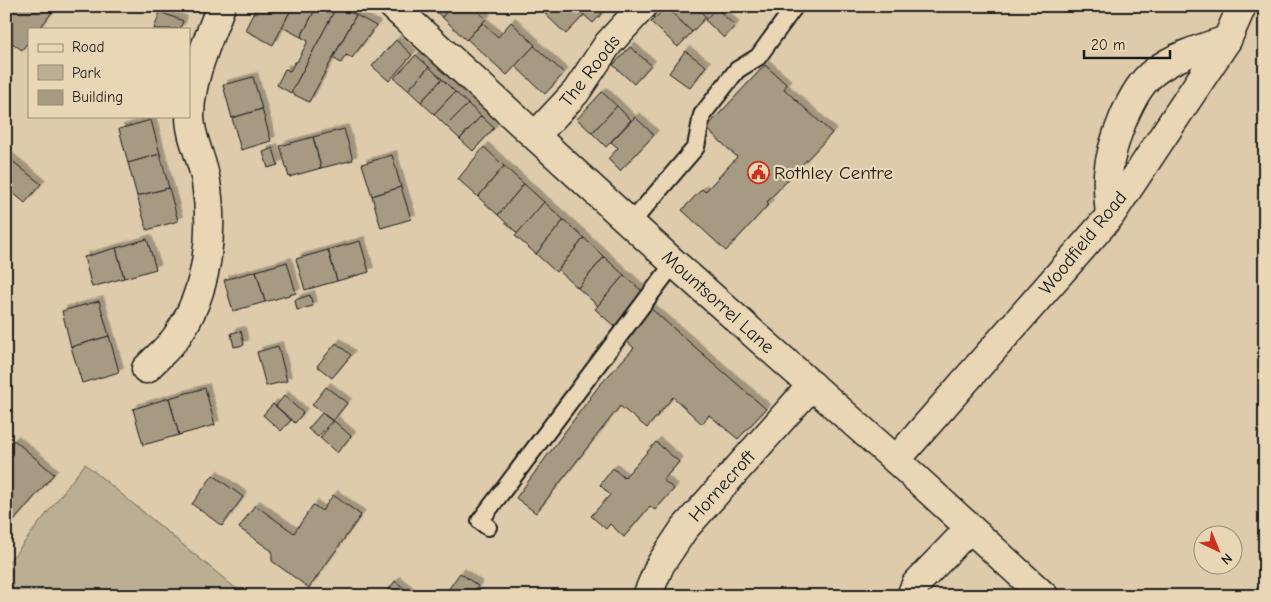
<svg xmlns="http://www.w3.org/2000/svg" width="1271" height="602" viewBox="0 0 1271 602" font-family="'Comic Neue',sans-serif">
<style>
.green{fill:#bcae93;stroke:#6c6558}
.building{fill:#a79a83;stroke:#1c1c1c;filter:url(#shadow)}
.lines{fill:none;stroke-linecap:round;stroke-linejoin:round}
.service-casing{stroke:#1c1c1c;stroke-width:20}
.minor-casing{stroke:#1c1c1c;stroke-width:31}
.tertiary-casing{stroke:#1c1c1c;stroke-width:31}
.service{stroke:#e9d6b4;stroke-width:16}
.minor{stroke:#e9d6b4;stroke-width:28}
.tertiary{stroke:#e9d6b4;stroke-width:28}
.labels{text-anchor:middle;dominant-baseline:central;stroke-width:4.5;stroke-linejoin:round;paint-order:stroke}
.street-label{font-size:19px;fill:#1c1c1c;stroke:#e9d6b4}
.poi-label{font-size:19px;fill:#1c1c1c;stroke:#e9d6b4;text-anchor:start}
</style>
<defs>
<filter id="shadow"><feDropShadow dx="4.5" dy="-4.5" stdDeviation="0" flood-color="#0004"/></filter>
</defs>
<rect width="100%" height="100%" fill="#ddcbab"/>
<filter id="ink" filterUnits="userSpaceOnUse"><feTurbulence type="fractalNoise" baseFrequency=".02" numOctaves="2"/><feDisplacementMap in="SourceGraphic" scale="10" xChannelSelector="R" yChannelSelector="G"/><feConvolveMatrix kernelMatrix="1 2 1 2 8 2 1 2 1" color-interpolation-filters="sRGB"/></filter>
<g filter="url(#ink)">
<!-- green -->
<path class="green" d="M 85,464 L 245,596 L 6,596 L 6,566 Z"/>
<!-- building -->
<g class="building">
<path d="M 6,6 L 57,6 L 39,29 L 29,29 L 29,41 L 22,50 L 6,39 Z"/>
<path d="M 257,6 L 293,6 L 273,45 L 245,30 Z"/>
<path d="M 293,6 L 317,6 L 301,37 L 282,27 Z"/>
<path d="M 317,6 L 324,6 L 334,12 L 291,93 L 277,85 L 285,69 L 290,71 L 295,62 L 297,62 L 308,41 L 301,37 Z"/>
<path d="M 337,6 L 356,15 L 309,102 L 291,93 Z"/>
<path d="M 430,6 L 452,6 L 442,17 Z"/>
<path d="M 452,6 L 472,6 L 486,19 L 466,40 L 442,17 Z"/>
<path d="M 553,6 L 574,6 L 584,15 L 566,34 L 545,14 Z"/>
<path d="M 574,6 L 603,6 L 606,9 L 593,23 Z"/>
<path d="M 695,6 L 706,17 L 692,32 L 666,7 Z"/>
<path d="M 666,7 L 692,32 L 678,47 L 651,22 Z"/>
<path d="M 716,8 L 735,26 L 724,38 L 705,20 Z"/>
<path d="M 160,12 L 183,21 L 180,29 L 154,29 Z"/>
<path d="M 356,15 L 376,26 L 352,58 L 346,55 L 341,63 L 333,58 Z"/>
<path d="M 511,22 L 535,45 L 507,75 L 467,39 L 483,23 L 498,37 Z"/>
<path d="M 396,40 L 412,55 L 389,81 L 372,66 Z"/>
<path d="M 534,46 L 564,73 L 545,94 L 515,66 Z"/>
<path d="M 630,47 L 651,65 L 634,84 L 613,65 Z"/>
<path d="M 685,51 L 706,66 L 690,88 L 669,73 Z"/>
<path d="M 416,55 L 429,67 L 408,90 L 394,78 Z"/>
<path d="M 765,65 L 787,85 L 784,89 L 832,133 L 767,202 L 769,204 L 726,251 L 682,210 L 702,189 L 705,192 L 737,157 L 706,128 Z"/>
<path d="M 429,67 L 442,79 L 421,102 L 408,90 Z"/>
<path d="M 253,77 L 262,109 L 232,118 L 223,85 Z"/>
<path d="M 442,79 L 455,92 L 434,114 L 421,102 Z"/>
<path d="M 455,92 L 468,104 L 446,126 L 434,114 Z"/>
<path d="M 602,92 L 617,106 L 592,133 L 577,119 Z"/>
<path d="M 468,104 L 481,116 L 460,139 L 446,126 Z"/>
<path d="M 617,106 L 631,120 L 606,147 L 592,133 Z"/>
<path d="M 262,109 L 271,141 L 241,150 L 232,118 Z"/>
<path d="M 481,116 L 494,128 L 473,151 L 460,139 Z"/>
<path d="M 635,117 L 654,135 L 620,171 L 608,159 L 618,148 L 611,142 Z"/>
<path d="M 151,120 L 160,154 L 128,163 L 119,129 Z"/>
<path d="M 344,129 L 353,160 L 321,168 L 313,137 Z"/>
<path d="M 313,137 L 321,168 L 289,177 L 280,146 Z"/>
<path d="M 484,147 L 504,166 L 478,197 L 458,179 Z"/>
<path d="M 273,148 L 278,165 L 268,168 L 263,152 Z"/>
<path d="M 160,154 L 169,188 L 137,196 L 128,163 Z"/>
<path d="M 392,155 L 401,187 L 372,196 L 362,164 Z"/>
<path d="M 6,156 L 41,184 L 25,203 L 6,187 Z"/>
<path d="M 504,166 L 524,184 L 498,215 L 478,197 Z"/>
<path d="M 524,184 L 544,202 L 518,234 L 498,215 Z"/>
<path d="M 401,187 L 411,219 L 381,228 L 372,196 Z"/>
<path d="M 169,188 L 178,221 L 147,230 L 137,196 Z"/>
<path d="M 544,202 L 564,220 L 536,254 L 515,236 Z"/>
<path d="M 564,220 L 584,238 L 556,272 L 536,254 Z"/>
<path d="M 584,238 L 604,257 L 578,288 L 558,270 Z"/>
<path d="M 147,239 L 156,269 L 124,278 L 116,248 Z"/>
<path d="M 360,241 L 369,272 L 337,281 L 328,250 Z"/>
<path d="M 116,248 L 124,278 L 92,287 L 84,257 Z"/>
<path d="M 328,250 L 337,281 L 305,290 L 296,259 Z"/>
<path d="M 604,257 L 624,275 L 598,306 L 578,288 Z"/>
<path d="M 287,262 L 296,293 L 265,302 L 256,271 Z"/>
<path d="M 256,271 L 265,302 L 233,311 L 224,280 Z"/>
<path d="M 624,275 L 644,293 L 615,327 L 595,309 Z"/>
<path d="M 310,295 L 313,306 L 297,310 L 295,300 Z"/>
<path d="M 99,301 L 109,336 L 71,347 L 62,311 Z"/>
<path d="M 649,307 L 766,409 L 738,439 L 709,415 L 702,424 L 673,397 L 647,428 L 620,406 L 536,513 L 516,498 L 598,387 L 634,348 L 622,337 Z"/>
<path d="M 241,331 L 244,345 L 234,347 L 231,333 Z"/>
<path d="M 109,336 L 119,372 L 82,383 L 71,347 Z"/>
<path d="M 336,343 L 351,355 L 332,378 L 317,366 Z"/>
<path d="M 278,346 L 287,381 L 266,386 L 257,352 Z"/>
<path d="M 326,387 L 347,403 L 333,421 L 312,405 Z"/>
<path d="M 205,388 L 215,425 L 179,435 L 169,398 Z"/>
<path d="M 284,396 L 303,413 L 295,423 L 276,406 Z"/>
<path d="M 169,398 L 179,435 L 143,445 L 133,409 Z"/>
<path d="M 273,404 L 291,420 L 281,431 L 263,415 Z"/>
<path d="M 322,413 L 332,421 L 318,437 L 308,429 Z"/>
<path d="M 334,421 L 351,436 L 337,453 L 320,438 Z"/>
<path d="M 14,440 L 54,474 L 6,530 L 6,449 Z"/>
<path d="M 656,442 L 679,462 L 663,480 L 674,489 L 655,510 L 650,506 L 624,537 L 610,524 L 606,529 L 591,516 L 610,495 L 600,485 L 613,468 L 624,478 Z"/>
<path d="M 213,475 L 243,497 L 222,526 L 192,504 Z"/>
<path d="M 333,495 L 361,515 L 309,588 L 272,561 L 272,551 L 239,528 L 255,505 L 294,533 L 313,505 L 322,511 Z"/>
<path d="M 460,573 L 478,586 L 471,596 L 448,596 L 445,594 Z"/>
<path d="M 395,581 L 414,596 L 384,596 Z"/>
</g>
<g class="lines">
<defs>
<g id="service">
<path d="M 631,223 L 696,147 L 702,115 L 737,70 L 758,57 L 795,6"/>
<path d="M 488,527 L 480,521 L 674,263"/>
</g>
<g id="minor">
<path d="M 536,135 L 576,92 L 608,44 L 643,6"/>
<path d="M 1110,216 C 1109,203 1107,188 1108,174 C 1111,145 1130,90 1154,72 C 1175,56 1202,48 1227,40"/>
<path d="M 146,369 C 156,358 169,348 177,336 C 208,292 214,233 206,182 C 203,160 190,138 190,116 C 190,78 208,41 221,6"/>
<path d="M 896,460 L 1110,216 L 1227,40 L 1242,6"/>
<path d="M 647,596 L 660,565 L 684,529 L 812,385"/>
<path d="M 911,596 L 916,584 L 970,528"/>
</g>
<path id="tertiary" d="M 393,6 L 674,263 L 896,460 L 1044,596"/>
</defs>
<!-- service casing -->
<use href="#service" class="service-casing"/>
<!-- minor casing -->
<use href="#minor" class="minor-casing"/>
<!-- tertiary casing -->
<use href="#tertiary" class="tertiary-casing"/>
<!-- service -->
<use href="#service" class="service"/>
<!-- minor -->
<use href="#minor" class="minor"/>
<!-- tertiary -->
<use href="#tertiary" class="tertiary"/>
</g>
</g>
<!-- icons -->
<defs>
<symbol id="civic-ring" viewBox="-11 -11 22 22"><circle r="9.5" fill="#e9d6b4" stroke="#c8321e" stroke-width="1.5"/><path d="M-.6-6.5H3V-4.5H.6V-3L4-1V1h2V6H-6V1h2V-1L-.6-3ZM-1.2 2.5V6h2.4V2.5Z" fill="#c8321e"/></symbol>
</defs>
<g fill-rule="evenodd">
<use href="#civic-ring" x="746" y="160" width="25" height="25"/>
</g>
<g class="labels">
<!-- street labels -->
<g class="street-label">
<text transform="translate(590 71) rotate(-52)">The Roods</text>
<text transform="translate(1083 243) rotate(-51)">Woodfield Road</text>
<text transform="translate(718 302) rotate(42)">Mountsorrel Lane</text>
<text transform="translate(722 486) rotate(-48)">Hornecroft</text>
</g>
<!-- poi labels -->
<g class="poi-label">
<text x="774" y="173">Rothley Centre</text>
</g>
</g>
<!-- margin -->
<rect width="1271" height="602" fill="none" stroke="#e9d6b4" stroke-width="25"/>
<rect x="12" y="12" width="1246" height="577" fill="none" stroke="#1c1c1c" stroke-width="2" filter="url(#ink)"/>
<!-- legend -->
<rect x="28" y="28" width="162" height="90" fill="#e9d6b4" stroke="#978c77"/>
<rect x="38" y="44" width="25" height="8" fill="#e9d6b4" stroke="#978c77"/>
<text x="72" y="52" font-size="15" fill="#1c1c1c">Road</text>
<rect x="38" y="65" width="25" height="15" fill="#bcae93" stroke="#978c77"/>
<text x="72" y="78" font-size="15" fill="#1c1c1c">Park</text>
<rect x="38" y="90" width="25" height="15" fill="#a79a83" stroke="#978c77"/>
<text x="72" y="102" font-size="15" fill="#1c1c1c">Building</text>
<!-- north arrow -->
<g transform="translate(1218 550) rotate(136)"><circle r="24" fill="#e9d6b4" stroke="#978c77"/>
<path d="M0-4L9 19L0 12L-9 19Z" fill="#c8321e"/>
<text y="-8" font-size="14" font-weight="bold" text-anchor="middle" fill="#1c1c1c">N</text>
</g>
<!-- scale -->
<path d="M1084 50v8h86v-8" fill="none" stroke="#1c1c1c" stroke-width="2.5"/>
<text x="1091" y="50" font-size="15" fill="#1c1c1c" stroke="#e9d6b4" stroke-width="4" paint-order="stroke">20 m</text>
</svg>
